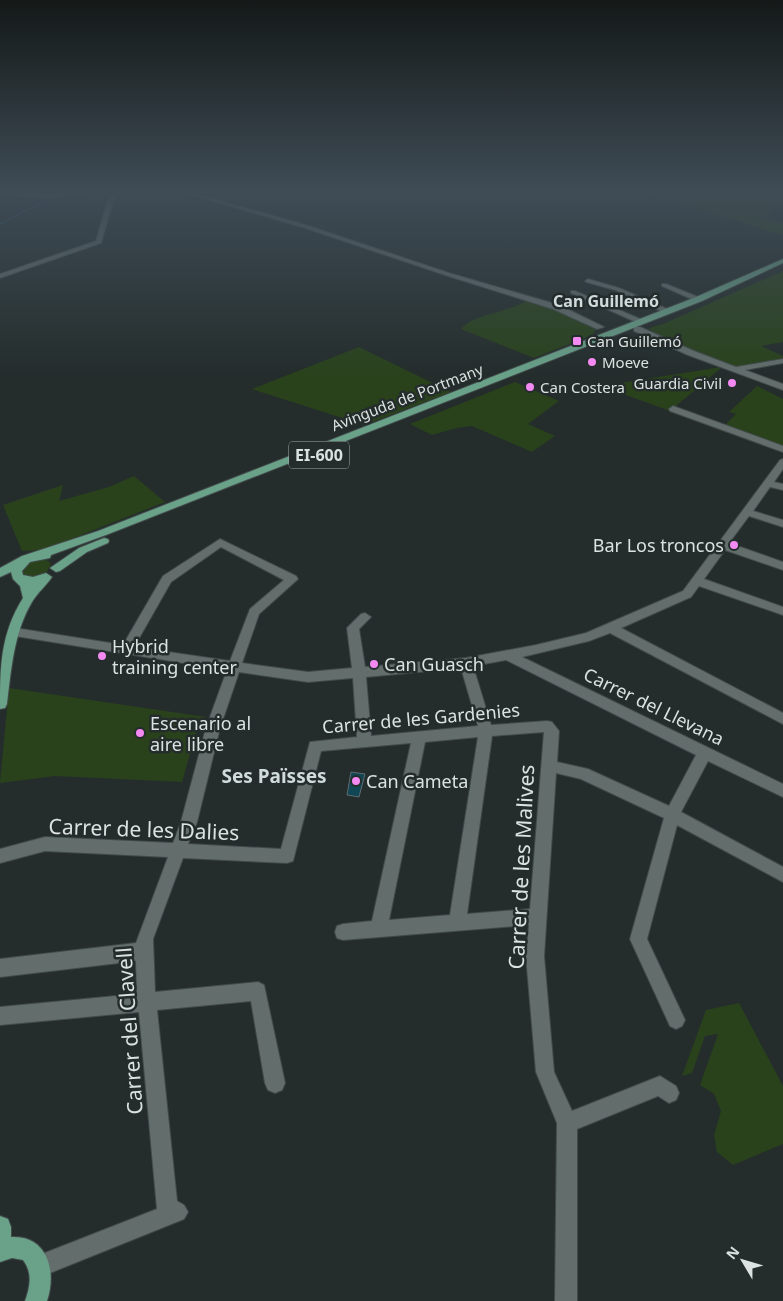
<svg xmlns="http://www.w3.org/2000/svg" width="783" height="1301" viewBox="0 0 783 1301" font-family="'Noto Sans',sans-serif">
<style>
.green{fill:#29421c}
.lines{fill:none;stroke-linecap:round;stroke-linejoin:round}
.stream{stroke:#235f8d;stroke-width:1}
.building{fill:#114654;stroke:#606a6e}
.minor-casing{stroke:#424a4a;stroke-width:2}
.major-casing{stroke:#424a4a;stroke-width:2}
.minor{fill:#626d6c;fill-rule:evenodd}
.major{fill:#69a189;fill-rule:evenodd}
.poi-dot{fill:#f38af2;stroke:#242d2c;stroke-width:2}
.labels{text-anchor:middle;dominant-baseline:central;stroke-width:5;stroke-linejoin:round;paint-order:stroke}
.far-poi-label{font-size:15px;fill:#dbe2e1;stroke:#242d2c;text-anchor:start}
.far-street-label{font-size:15px;fill:#dbe2e1;stroke:#242d2c}
.far-neighbourhood-label{font-size:16px;font-weight:bold;fill:#d0dcdb;stroke:#242d2c}
.shield{fill:#242d2c;stroke:#a4acab;stroke-width:1}
.shield-label{font-size:16px;font-weight:bold;fill:#dbe2e1}
.poi-label{font-size:18px;fill:#dbe2e1;stroke:#242d2c;text-anchor:start}
.street-label{font-size:18px;fill:#dbe2e1;stroke:#242d2c}
.neighbourhood-label{font-size:19px;font-weight:bold;fill:#d0dcdb;stroke:#242d2c}
.near-street-label{font-size:21px;fill:#dbe2e1;stroke:#242d2c}
</style>
<rect width="100%" height="100%" fill="#242d2c"/>
<!-- green -->
<g class="green">
<path d="M 643,193 L 783,193 L 783,209 L 773,206 L 766,209 L 774,212 L 763,217 L 783,223 L 783,235 Z"/>
<path d="M 783,271 L 783,342 L 761,346 L 783,356 L 783,358 C 771,360 743,368 733,366 C 720,364 655,337 649,328 L 663,324 Z"/>
<path d="M 529,300 L 554,308 L 595,328 L 595,331 L 592,335 L 534,358 L 461,329 C 473,316 491,315 507,309 C 515,307 522,303 529,300 Z"/>
<path d="M 359,347 L 451,392 L 364,425 L 252,389 Z"/>
<path d="M 722,367 L 670,411 L 601,386 Z"/>
<path d="M 515,382 L 559,401 L 528,424 L 555,436 L 532,452 L 472,426 L 457,428 L 432,435 L 410,424 Z"/>
<path d="M 757,386 L 783,399 L 783,450 L 725,429 L 726,424 L 736,414 L 729,412 Z"/>
<path d="M 134,476 L 165,502 L 43,550 L 22,551 L 3,505 L 63,485 L 59,501 L 109,487 Z"/>
<path d="M 43,558 L 51,563 L 47,572 L 32,578 L 21,573 L 22,567 L 29,561 Z"/>
<path d="M 9,688 L 206,717 L 202,730 L 196,733 L 182,782 L 55,776 L 0,783 Z"/>
<path d="M 739,1003 L 783,1086 L 783,1144 L 733,1165 L 717,1152 L 714,1135 L 721,1111 L 714,1094 L 700,1085 L 718,1034 L 705,1036 L 692,1073 L 682,1076 L 706,1010 Z"/>
</g>
<g class="lines">
<!-- stream -->
<path class="stream" d="M 0,224 L 52,197"/>
</g>
<!-- building -->
<path class="building" d="M 351,772 L 365,774 L 359,797 L 347,795 Z"/>
<g class="lines">
<defs>
<g id="minor">
<path d="M 0,193 L 84,193 L 57,198 L 1,195 Z"/>
<path d="M 113,193 L 118,193 L 113,202 L 101,243 L 0,278 L 0,274 L 96,241 L 107,202 Z"/>
<path d="M 186,193 L 193,193 L 309,226 L 449,273 L 559,305 L 604,327 L 597,329 L 553,309 L 445,275 L 305,228 Z"/>
<path d="M 588,279 L 619,288 L 672,311 L 665,313 L 615,290 L 586,282 L 585,281 Z"/>
<path d="M 662,284 L 666,284 L 703,299 L 696,301 L 662,286 Z"/>
<path d="M 571,291 L 575,291 L 645,321 L 638,323 L 571,293 Z"/>
<path d="M 634,327 L 640,327 L 694,351 L 736,367 L 783,359 L 783,363 L 745,370 L 783,384 L 783,390 L 688,355 L 634,331 Z"/>
<path d="M 673,406 L 783,446 L 783,452 L 670,411 L 669,409 Z"/>
<path d="M 783,459 L 783,469 L 774,482 L 783,484 L 783,490 L 770,487 L 753,511 L 783,520 L 783,527 L 749,516 L 729,543 L 783,562 L 783,570 L 725,550 L 704,579 L 783,607 L 783,615 L 699,586 L 691,597 L 621,628 L 783,713 L 783,724 L 610,633 L 589,641 L 522,657 L 783,784 L 783,797 L 708,761 L 681,812 L 783,867 L 783,882 L 677,825 L 647,939 L 685,1020 L 682,1026 L 676,1029 L 670,1026 L 630,939 L 664,818 L 581,779 L 556,773 L 544,956 L 554,1072 L 572,1111 L 660,1076 L 676,1086 L 679,1093 L 676,1100 L 669,1103 L 658,1096 L 577,1129 L 577,1301 L 555,1301 L 557,1123 L 536,1072 L 526,956 L 529,925 L 343,940 L 337,938 L 335,932 L 337,926 L 343,924 L 372,921 L 411,743 L 321,751 L 293,861 L 287,863 L 183,858 L 153,939 L 155,992 L 258,982 L 264,985 L 285,1083 L 282,1090 L 275,1093 L 268,1090 L 265,1083 L 251,1001 L 157,1010 L 177,1201 L 184,1205 L 188,1212 L 184,1219 L 40,1277 L 32,1274 L 29,1266 L 32,1258 L 157,1209 L 139,1012 L 0,1025 L 0,1007 L 137,994 L 136,961 L 0,977 L 0,959 L 136,943 L 168,857 L 45,851 L 0,863 L 0,849 L 45,837 L 173,843 L 181,822 L 206,728 L 227,670 L 15,636 L 9,632 L 11,629 L 15,628 L 123,645 L 163,576 L 220,539 L 296,576 L 298,579 L 259,614 L 242,663 L 308,672 L 352,668 L 347,628 L 361,614 L 365,613 L 371,617 L 359,629 L 365,667 L 466,658 L 536,645 L 586,633 L 683,591 L 780,460 ZM 221,547 L 284,580 L 250,609 L 230,661 L 134,647 L 171,582 ZM 506,660 L 696,755 L 669,806 L 588,769 L 557,762 L 559,731 L 552,722 L 547,721 L 491,725 L 473,666 ZM 461,668 L 478,726 L 371,736 L 366,677 ZM 239,672 L 308,682 L 353,678 L 357,737 L 310,742 L 281,849 L 188,844 L 197,822 L 220,728 ZM 544,732 L 530,909 L 467,914 L 492,736 ZM 478,737 L 450,915 L 389,920 L 425,742 Z"/>
</g>
<g id="major">
<path d="M 783,259 L 783,263 L 702,301 L 106,535 L 51,555 L 50,558 L 30,562 L 22,571 L 23,575 L 33,577 L 46,573 L 52,577 C 46,586 38,592 32,602 C 14,632 11,670 7,704 L 5,708 L 0,709 C 0,669 0,634 23,598 L 20,586 L 13,579 L 11,572 L 0,577 L 0,568 L 22,556 L 98,531 L 696,297 Z"/>
<path d="M 104,538 L 108,539 L 109,541 L 108,543 L 87,552 L 60,571 L 56,572 L 50,568 L 79,548 Z"/>
<path d="M 0,1216 L 8,1219 L 11,1227 L 11,1237 C 48,1235 57,1272 47,1301 L 25,1301 C 30,1287 33,1273 23,1260 L 12,1258 L 0,1262 Z"/>
</g>
</defs>
<!-- minor casing -->
<use href="#minor" class="minor-casing"/>
<!-- major casing -->
<use href="#major" class="major-casing"/>
<!-- minor -->
<use href="#minor" class="minor"/>
<!-- major -->
<use href="#major" class="major"/>
</g>
<!-- sky -->
<linearGradient id="sky" x2="0" y2="1"><stop stop-color="#141918"/><stop offset="0.51" stop-color="#3f4c56"/><stop offset="1" stop-color="#3f4c56" stop-opacity="0"/></linearGradient>
<rect width="783" height="375" fill="url(#sky)"/>
<!-- markers -->
<g class="poi-dot">
<rect x="572" y="336" width="10" height="10" rx="2.5"/>
<circle cx="592" cy="362" r="5"/>
<circle cx="732" cy="383" r="5"/>
<circle cx="530" cy="387" r="5"/>
<circle cx="734" cy="545" r="5"/>
<circle cx="102" cy="656" r="5"/>
<circle cx="374" cy="664" r="5"/>
<circle cx="140" cy="733" r="5"/>
<circle cx="356" cy="781" r="5"/>
</g>
<g class="labels">
<!-- far-poi labels -->
<g class="far-poi-label">
<text x="587" y="341">Can Guillemó</text>
<text x="602" y="362">Moeve</text>
<text x="722" y="383" text-anchor="end">Guardia Civil</text>
<text x="540" y="387">Can Costera</text>
</g>
<!-- far-street labels -->
<g class="far-street-label">
<text transform="translate(407 397) rotate(-21)">Avinguda de Portmany</text>
</g>
<!-- far-neighbourhood labels -->
<g class="far-neighbourhood-label">
<text x="606" y="301">Can Guillemó</text>
</g>
<!-- shield labels -->
<rect class="shield" x="289" y="441.5" width="60" height="27" rx="4"/>
<g class="shield-label">
<text x="319" y="455">EI-600</text>
</g>
<!-- poi labels -->
<g class="poi-label">
<text x="724" y="545" text-anchor="end">Bar Los troncos</text>
<text x="112" y="646">Hybrid<tspan x="112" dy="21">training center</tspan></text>
<text x="384" y="664">Can Guasch</text>
<text x="150" y="723">Escenario al<tspan x="150" dy="21">aire libre</tspan></text>
<text x="366" y="781">Can Cameta</text>
</g>
<!-- street labels -->
<g class="street-label">
<text transform="translate(654 706) rotate(26)">Carrer del Llevana</text>
<text transform="translate(421 718) rotate(-5)">Carrer de les Gardenies</text>
</g>
<!-- neighbourhood labels -->
<g class="neighbourhood-label">
<text x="274" y="776">Ses Païsses</text>
</g>
<!-- near-street labels -->
<g class="near-street-label">
<text transform="translate(144 829) rotate(2)">Carrer de les Dalies</text>
<text transform="translate(521 867) rotate(-87)">Carrer de les Malives</text>
<text transform="translate(129 1031) rotate(-94)">Carrer del Clavell</text>
</g>
</g>
<!-- north arrow -->
<g transform="translate(743 1261) rotate(308)" stroke="#242d2c" stroke-width="4" paint-order="stroke">
<path d="M0-4L9 19L0 12L-9 19Z" fill="#dbe2e1"/>
<text y="-8" font-size="14" font-weight="bold" text-anchor="middle" fill="#dbe2e1">N</text>
</g>
</svg>
